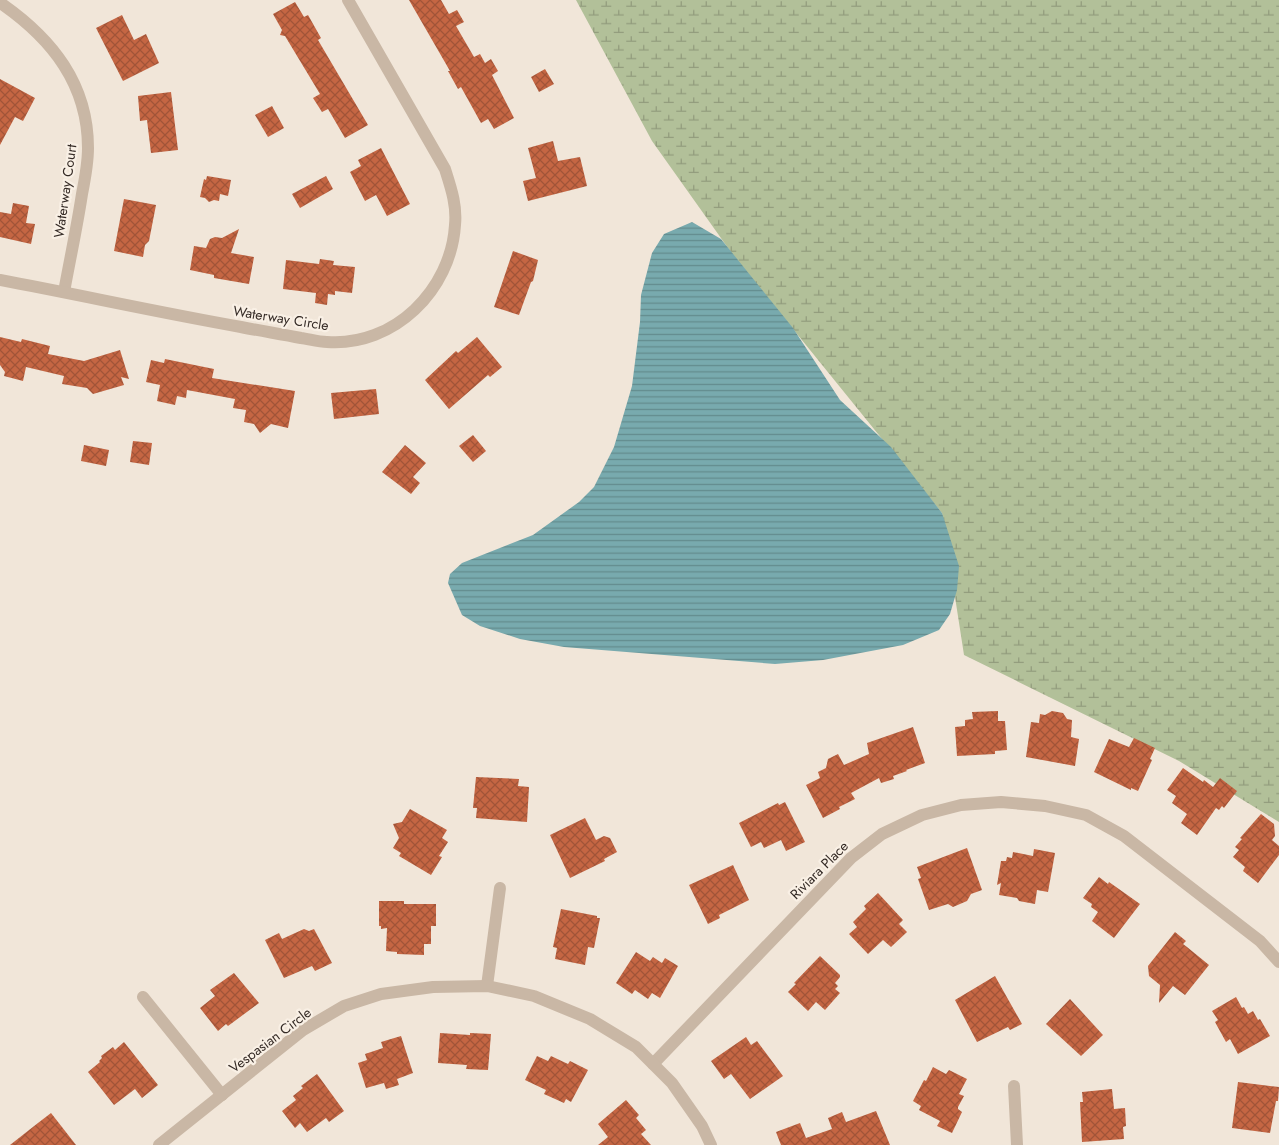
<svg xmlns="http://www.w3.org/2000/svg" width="1279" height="1145" viewBox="0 0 1279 1145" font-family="Jost,sans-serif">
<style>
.wetland{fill:url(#wetland-marsh)}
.water{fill:url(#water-rules)}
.building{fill:url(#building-cross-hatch)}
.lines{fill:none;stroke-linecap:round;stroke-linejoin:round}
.street{stroke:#c9b7a5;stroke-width:12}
.labels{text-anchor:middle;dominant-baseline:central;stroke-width:4.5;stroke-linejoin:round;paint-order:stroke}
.street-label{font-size:14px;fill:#352b26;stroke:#f9f0e5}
</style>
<defs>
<pattern id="wetland-marsh" width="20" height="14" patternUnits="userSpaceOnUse" patternTransform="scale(1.25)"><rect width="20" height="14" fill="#b2c099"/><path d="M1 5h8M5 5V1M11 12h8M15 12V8" fill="none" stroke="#929c7d"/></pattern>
<pattern id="water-rules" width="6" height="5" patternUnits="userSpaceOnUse" patternTransform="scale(1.25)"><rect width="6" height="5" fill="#78aaae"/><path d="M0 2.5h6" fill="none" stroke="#638b8d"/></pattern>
<pattern id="building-cross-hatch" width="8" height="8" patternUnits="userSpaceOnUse" patternTransform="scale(1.25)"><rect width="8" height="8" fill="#c56643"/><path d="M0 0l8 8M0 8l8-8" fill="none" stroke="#a15438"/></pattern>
</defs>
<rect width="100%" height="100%" fill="#f1e6d9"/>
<!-- wetland -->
<path class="wetland" d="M 576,0 L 1279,0 L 1279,822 L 1179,761 L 964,655 L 942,513 L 733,255 L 652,141 Z"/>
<!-- water -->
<path class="water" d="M 692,222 L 721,239 L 793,328 L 840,400 L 891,447 L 942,513 L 959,566 L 957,590 L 950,614 L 939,630 L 903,645 L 823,660 L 775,664 L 564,647 L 520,639 L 480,626 L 462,615 L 448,583 L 450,574 L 462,563 L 533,535 L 579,502 L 594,487 L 614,447 L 632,386 L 640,322 L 641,295 L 652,253 L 664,234 Z"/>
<!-- building -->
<g class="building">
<path d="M 409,0 L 441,0 L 449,14 L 457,10 L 464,22 L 456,26 L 474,57 L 480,54 L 485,63 L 491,59 L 498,71 L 492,75 L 514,118 L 494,129 L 488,119 L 481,123 L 461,87 L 458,89 L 448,71 L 450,71 Z"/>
<path d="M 295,2 L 304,17 L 308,15 L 321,38 L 318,40 L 368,125 L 345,138 L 328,109 L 322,112 L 313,98 L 320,94 L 285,36 L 280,35 L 282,30 L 273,14 Z"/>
<path d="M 122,15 L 134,40 L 146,34 L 159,63 L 123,81 L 96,28 Z"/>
<path d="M 545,69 L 554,84 L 539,92 L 531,77 Z"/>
<path d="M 0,79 L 35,98 L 23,121 L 15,117 L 0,145 Z"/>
<path d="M 171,92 L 178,150 L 151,153 L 147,120 L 140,121 L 138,96 Z"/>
<path d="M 272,106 L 284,128 L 268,137 L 255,115 Z"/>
<path d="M 553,141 L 558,161 L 580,157 L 587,186 L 528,201 L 523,181 L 536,178 L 528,148 Z"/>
<path d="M 381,148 L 410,204 L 387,216 L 376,195 L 365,201 L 350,172 L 361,166 L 358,160 Z"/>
<path d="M 207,176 L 231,180 L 228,196 L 220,194 L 219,201 L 214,200 L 209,202 L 205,198 L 200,197 L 204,179 L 206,180 Z"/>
<path d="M 326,176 L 333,189 L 300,208 L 292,194 Z"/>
<path d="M 124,199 L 156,205 L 149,241 L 145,245 L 143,257 L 114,251 Z"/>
<path d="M 13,203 L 29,206 L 26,223 L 35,224 L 31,244 L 0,237 L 0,212 L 11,214 Z"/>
<path d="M 239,229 L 231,253 L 254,257 L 249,284 L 214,278 L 214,275 L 190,270 L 194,246 L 206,248 L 210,239 L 215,237 L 222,238 Z"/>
<path d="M 513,251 L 538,260 L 533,281 L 531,282 L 519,315 L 494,307 Z"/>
<path d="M 320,259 L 334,261 L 333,265 L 355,267 L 352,293 L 335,291 L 335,295 L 328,294 L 327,305 L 315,303 L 316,293 L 283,289 L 286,260 L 319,264 Z"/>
<path d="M 0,337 L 21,342 L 22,339 L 50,346 L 48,354 L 84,361 L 120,350 L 129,379 L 121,377 L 124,385 L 93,394 L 87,388 L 62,384 L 64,376 L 26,367 L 23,381 L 4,376 L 5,372 L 0,365 Z"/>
<path d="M 477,337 L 502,367 L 490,377 L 488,375 L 449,409 L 425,380 L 456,351 L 458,353 Z"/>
<path d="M 165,359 L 214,369 L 212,378 L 295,391 L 288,428 L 271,424 L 260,433 L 254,424 L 244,422 L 246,410 L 233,408 L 235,399 L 187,390 L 186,398 L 177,396 L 175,405 L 157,401 L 160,385 L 146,382 L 151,360 L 164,363 Z"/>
<path d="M 376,389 L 379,414 L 334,419 L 331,393 Z"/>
<path d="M 473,435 L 486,451 L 473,462 L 459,446 Z"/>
<path d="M 133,441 L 152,443 L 149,465 L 130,462 Z"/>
<path d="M 84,445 L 109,450 L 106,466 L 81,461 Z"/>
<path d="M 405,445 L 426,463 L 413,477 L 420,483 L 411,494 L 382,472 Z"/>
<path d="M 998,711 L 998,721 L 1005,721 L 1007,750 L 995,751 L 995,754 L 957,756 L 955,727 L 965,726 L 965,720 L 973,719 L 972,712 Z"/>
<path d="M 1052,711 L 1063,713 L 1067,719 L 1072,720 L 1071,737 L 1079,739 L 1075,766 L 1026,757 L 1031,722 L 1039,723 L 1040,714 L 1045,715 Z"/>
<path d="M 913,727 L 925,763 L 906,770 L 907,771 L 893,776 L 894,779 L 881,783 L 879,778 L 851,793 L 855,799 L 839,807 L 840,809 L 823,818 L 806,785 L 820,778 L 818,772 L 826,768 L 828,759 L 838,754 L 844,765 L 869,754 L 867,743 Z"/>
<path d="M 1134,738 L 1155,748 L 1150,759 L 1152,760 L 1138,791 L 1131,788 L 1131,790 L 1094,772 L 1109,739 L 1129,747 Z"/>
<path d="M 1183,768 L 1203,782 L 1204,780 L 1213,787 L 1220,778 L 1237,791 L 1224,808 L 1222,806 L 1219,810 L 1216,808 L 1197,835 L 1181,823 L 1187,814 L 1172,803 L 1176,796 L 1167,790 Z"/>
<path d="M 476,777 L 519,779 L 518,786 L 529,787 L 527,822 L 476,818 L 477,808 L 473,808 Z"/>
<path d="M 785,802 L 805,842 L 786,851 L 781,840 L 764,848 L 761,842 L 751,847 L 739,823 L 778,803 L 779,805 Z"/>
<path d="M 410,809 L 447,830 L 442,838 L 448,842 L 439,856 L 442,857 L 431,875 L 399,856 L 401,853 L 393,848 L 399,838 L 393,824 L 402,822 Z"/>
<path d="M 1261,814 L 1274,824 L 1275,836 L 1272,840 L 1279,846 L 1279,855 L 1258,883 L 1243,871 L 1245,867 L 1233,857 L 1239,850 L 1235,847 L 1242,839 L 1240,838 Z"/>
<path d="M 585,818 L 596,840 L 604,836 L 610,838 L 617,852 L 604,859 L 605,861 L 570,878 L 550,835 Z"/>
<path d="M 967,848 L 982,890 L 971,894 L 967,901 L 953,907 L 948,904 L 929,910 L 918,879 L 921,878 L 917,867 Z"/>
<path d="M 1034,849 L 1055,853 L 1048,892 L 1037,890 L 1035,904 L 1019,901 L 1017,898 L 999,895 L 1001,883 L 997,885 L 1001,861 L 1006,861 L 1007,857 L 1012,858 L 1013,852 L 1033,856 Z"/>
<path d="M 733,865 L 749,900 L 719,915 L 720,918 L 708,924 L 689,885 Z"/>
<path d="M 1099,877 L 1108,884 L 1109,882 L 1140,904 L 1114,938 L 1092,921 L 1098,912 L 1091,907 L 1092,904 L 1083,898 Z"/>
<path d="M 878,893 L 903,920 L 899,924 L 907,932 L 891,947 L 883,940 L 868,954 L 849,934 L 857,927 L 853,922 L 866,909 L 864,906 Z"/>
<path d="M 379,901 L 404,901 L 404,904 L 436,904 L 436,926 L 431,926 L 431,944 L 424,944 L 424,955 L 397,954 L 397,952 L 386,951 L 387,928 L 381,929 L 381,926 L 379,926 Z"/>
<path d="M 561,909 L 597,916 L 597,918 L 600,918 L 594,948 L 588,947 L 585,965 L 555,959 L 557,948 L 553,947 Z"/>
<path d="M 304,929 L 309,931 L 314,929 L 332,963 L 315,971 L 312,966 L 284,978 L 265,940 L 279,933 L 282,939 Z"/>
<path d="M 1175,932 L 1186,941 L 1183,944 L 1187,947 L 1209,965 L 1185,995 L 1173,986 L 1159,1003 L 1160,985 L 1149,976 L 1148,966 Z"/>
<path d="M 636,952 L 650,961 L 653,957 L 662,963 L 665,958 L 678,966 L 660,998 L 652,993 L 648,999 L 635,990 L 632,994 L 616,983 Z"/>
<path d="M 820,956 L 840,975 L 840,977 L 835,983 L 838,986 L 835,989 L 840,993 L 825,1010 L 816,1002 L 808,1011 L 788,992 L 796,984 L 794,983 Z"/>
<path d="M 234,973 L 259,1003 L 228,1026 L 226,1024 L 218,1031 L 200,1008 L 215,996 L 210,990 Z"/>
<path d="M 995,976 L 1022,1024 L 1010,1030 L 1008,1027 L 977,1042 L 955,1000 Z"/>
<path d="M 1236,997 L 1242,1008 L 1244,1007 L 1248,1014 L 1253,1011 L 1258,1020 L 1260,1019 L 1270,1036 L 1238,1054 L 1230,1039 L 1226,1042 L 1215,1022 L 1218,1020 L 1212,1011 Z"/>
<path d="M 1070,999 L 1103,1035 L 1081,1056 L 1046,1024 Z"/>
<path d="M 440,1033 L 470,1035 L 470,1033 L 491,1034 L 488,1070 L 466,1069 L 467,1065 L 438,1063 Z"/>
<path d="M 401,1036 L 413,1073 L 397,1079 L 399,1085 L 386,1089 L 384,1083 L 366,1088 L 358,1063 L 367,1060 L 365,1054 L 383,1048 L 381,1042 Z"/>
<path d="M 746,1037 L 751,1045 L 757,1041 L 783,1076 L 750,1099 L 731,1074 L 724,1079 L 711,1061 Z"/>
<path d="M 124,1042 L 158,1085 L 142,1098 L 135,1089 L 114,1105 L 88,1072 L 100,1062 L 99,1061 L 102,1058 L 101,1056 L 113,1047 L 115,1050 Z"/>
<path d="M 537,1056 L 548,1061 L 551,1056 L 568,1064 L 570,1061 L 588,1070 L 571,1102 L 566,1099 L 564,1103 L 544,1094 L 546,1090 L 525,1080 Z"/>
<path d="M 933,1067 L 946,1074 L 949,1070 L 967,1079 L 959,1094 L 964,1096 L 958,1107 L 958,1109 L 962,1112 L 952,1133 L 937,1126 L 940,1121 L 919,1110 L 921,1106 L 913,1101 L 924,1080 L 926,1081 Z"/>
<path d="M 317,1074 L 344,1111 L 329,1122 L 326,1118 L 307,1132 L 300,1123 L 295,1128 L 282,1111 L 296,1100 L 293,1096 L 303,1088 L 301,1086 Z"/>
<path d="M 1238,1082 L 1279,1087 L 1278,1101 L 1276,1101 L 1270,1133 L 1232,1128 Z"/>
<path d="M 1112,1089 L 1114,1109 L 1125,1108 L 1126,1126 L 1123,1127 L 1124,1139 L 1082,1142 L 1080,1102 L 1083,1102 L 1082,1092 Z"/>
<path d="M 626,1100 L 639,1115 L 636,1118 L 646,1130 L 641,1134 L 651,1145 L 598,1145 L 608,1137 L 598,1124 Z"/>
<path d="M 876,1111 L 890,1145 L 781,1145 L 776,1132 L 800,1123 L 806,1138 L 832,1129 L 828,1118 L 842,1112 L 846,1122 Z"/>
<path d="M 51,1113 L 76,1145 L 10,1145 L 38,1123 Z"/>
</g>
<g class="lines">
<!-- street -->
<g class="street">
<path d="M 2,4 C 52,39 88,84 88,148 C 88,164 85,179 82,194 C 77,227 70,259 64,292"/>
<path d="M 0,280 C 80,295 161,313 241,327 C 261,331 281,334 301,338 C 309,339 318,342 327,342 C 394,347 451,290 455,225 C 457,205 451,188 445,169 L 348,0"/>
<path d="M 487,986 L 500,888"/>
<path d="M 143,997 L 222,1095"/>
<path d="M 653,1064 L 851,858 L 882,834 L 922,815 L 961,805 L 1001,802 L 1045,806 L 1086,815 L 1124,836 L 1260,941 L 1279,962"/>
<path d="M 1014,1086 L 1017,1145"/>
<path d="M 159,1145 L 303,1030 L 344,1006 L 381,994 L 433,987 L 487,986 L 534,996 L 590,1019 L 636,1047 L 672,1083 L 702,1126 L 711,1145"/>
</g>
</g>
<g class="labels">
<!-- street labels -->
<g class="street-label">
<text transform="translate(65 191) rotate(-82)">Waterway Court</text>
<text transform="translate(281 318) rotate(9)">Waterway Circle</text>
<text transform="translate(819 870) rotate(-45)">Riviara Place</text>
<text transform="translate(270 1040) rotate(-37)">Vespasian Circle</text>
</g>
</g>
</svg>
